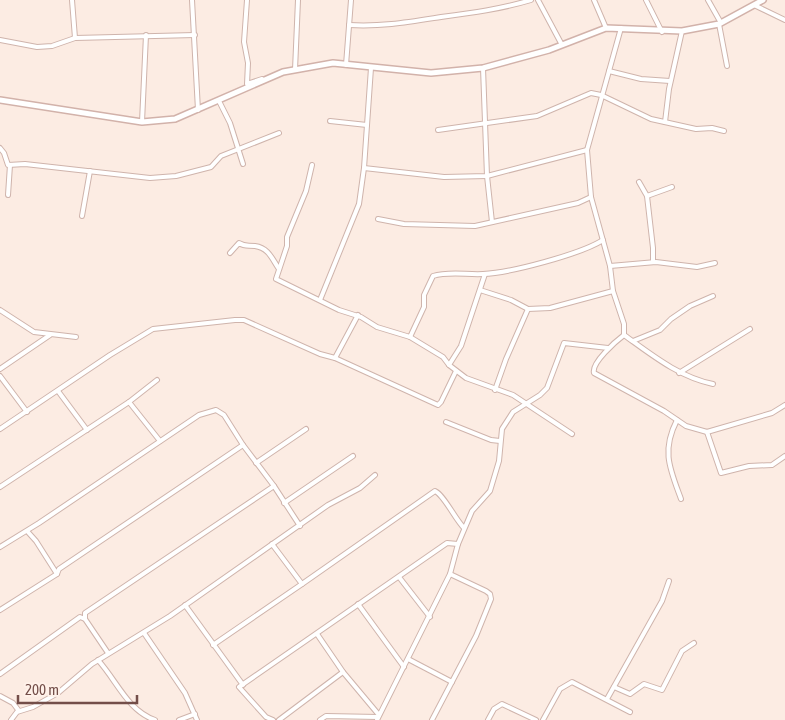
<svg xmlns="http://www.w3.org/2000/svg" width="785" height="720" viewBox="0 0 785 720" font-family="'Asap Condensed',sans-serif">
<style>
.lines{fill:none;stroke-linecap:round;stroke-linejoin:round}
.street-casing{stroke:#cfb4ac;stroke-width:6}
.secondary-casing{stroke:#d2b2aa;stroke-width:8}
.street{stroke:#fff;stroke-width:4}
.secondary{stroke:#fff;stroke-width:5}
</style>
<rect width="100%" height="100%" fill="#fcece3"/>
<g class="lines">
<defs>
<g id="street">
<path d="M 72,0 L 75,38"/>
<path d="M 192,0 L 198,110"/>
<path d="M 247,0 L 244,42 L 248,63 L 247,84 L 262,79"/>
<path d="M 538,0 L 562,45"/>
<path d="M 594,0 L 606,28"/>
<path d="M 646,0 L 662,32"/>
<path d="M 708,0 L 721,23"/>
<path d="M 754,5 L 785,20"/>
<path d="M 719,24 L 727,66"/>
<path d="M 349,25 C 381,27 409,22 441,17 C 472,13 501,9 531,0"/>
<path d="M 621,28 L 587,150 L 591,197 L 610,266 L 613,291 L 624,324 L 624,335"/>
<path d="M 0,40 L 37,47 L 52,46 L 75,38 L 195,35"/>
<path d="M 346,65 L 351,0"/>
<path d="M 483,68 L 487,176 L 492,222"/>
<path d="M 295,70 L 298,0"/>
<path d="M 609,71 L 641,79 L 670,81"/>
<path d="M 219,101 L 230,123 L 243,164"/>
<path d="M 330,121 L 367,125"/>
<path d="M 142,122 L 146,35"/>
<path d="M 665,122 L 669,89 L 682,31"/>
<path d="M 438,130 L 537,116 L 591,93 L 601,95 L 651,119 L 696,129 L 712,128 L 724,131"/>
<path d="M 0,148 L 4,153 L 8,165 L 25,164 L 150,178 L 176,176 L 211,167 L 221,156 L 279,133"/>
<path d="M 312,165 L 306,191 L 287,237 L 287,246 L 276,279 L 339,310 L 361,317 L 377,327 L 410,337 L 443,357 L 449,365 L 466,378 L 513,395 L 572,434"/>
<path d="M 364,168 L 444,177 L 487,176 L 587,150"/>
<path d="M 639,182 L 647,196 L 653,248 L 653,262"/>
<path d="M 8,195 L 10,165"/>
<path d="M 647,196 L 672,187"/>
<path d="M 82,216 L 90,171"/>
<path d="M 378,219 L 404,224 L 475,226 L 578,203 L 591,197"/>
<path d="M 230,253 L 239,243 C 245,247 248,245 255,246 C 269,248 272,259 279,269"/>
<path d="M 610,266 L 656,262 L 697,267 L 715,263"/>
<path d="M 480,290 L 511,300 L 528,309"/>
<path d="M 320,300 L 359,204 L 364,168 L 371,68"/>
<path d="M 0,310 L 34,332 L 76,337"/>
<path d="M 624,335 C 616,341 591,363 594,373 L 664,411 L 686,426 L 707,432 L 772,413 L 785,405"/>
<path d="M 624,335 C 652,355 679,377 713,384"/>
<path d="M 410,337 L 424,307 L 424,295 L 433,276 C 449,271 467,275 483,274 C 510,273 581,254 603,240"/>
<path d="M 633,341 L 660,330 L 671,319 L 690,306 L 713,296"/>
<path d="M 335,358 L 358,315"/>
<path d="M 449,365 L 461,346 L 485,274"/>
<path d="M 0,369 L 50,335"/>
<path d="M 679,373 L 750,329"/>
<path d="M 0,376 L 27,412"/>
<path d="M 495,390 L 506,359 L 528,309 L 550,308 L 613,291"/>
<path d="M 58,391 L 87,430"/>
<path d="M 129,402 L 160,441"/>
<path d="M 677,420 C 661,451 670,469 681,499"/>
<path d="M 446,422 L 491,440 L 500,441"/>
<path d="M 0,429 L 110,355 L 153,329 L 235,320 L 244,320 L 320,354 L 335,358 L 438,405 L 441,402 L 456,371"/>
<path d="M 707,432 L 721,473 L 749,466 L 772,465 L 785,456"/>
<path d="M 256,463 L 306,429"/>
<path d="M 0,487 L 129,402 L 157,380"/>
<path d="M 284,503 L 353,456"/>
<path d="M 27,531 L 36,541 L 57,574 L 59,569 L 243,445"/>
<path d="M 0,547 L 39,523 L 199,415 L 216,410 L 224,415 L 243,445 L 274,486 L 300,526"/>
<path d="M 399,577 L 430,617"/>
<path d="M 302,584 L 435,491 C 444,495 455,519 464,528"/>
<path d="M 358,604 L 404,667"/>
<path d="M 185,605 L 243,685"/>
<path d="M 0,610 L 57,574"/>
<path d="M 144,633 L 185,693 L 197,720"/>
<path d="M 317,634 L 343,672 L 379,715"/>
<path d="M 213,645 L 302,584 L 272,544"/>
<path d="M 108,653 L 85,619 L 85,613 L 274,486"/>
<path d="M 408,659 L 452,682"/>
<path d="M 98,660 C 117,681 128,711 155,720"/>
<path d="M 0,674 L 80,617 L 85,619"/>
<path d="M 614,687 L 630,694 L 644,684 L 662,690 L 682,651 L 694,643"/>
<path d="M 0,696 L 13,703 L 19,711"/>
<path d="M 607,699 L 662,601 L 669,581"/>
<path d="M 11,720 L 17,712 L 33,707 L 58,693 L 92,664 L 170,616 L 328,505 L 360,488 L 375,475"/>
<path d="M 179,720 L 195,714"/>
<path d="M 273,720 L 266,717 L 239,687 L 447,543 L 458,544"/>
<path d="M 279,720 L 343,672"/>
<path d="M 320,720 L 326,716 L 378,717"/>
<path d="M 377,720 L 450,574 L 458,544 L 472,511 L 490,491 L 499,461 L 502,429 L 513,412 L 540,395 L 547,388 L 564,343 L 608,348"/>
<path d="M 432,720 L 476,636 L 491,599 L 490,594 L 486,591 L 450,574"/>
<path d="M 488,720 L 494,709 L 502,704 L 536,720"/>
<path d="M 543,720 L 560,689 L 572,682 L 630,712"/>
</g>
<path id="secondary" d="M 0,100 L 142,122 L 175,119 L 283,72 L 333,63 L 431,73 L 483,68 L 549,50 L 606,28 L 682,31 L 719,24 L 763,0"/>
</defs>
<!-- street casing -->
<use href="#street" class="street-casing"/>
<!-- secondary casing -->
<use href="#secondary" class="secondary-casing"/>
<!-- street -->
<use href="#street" class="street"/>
<!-- secondary -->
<use href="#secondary" class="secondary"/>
</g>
<!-- scale -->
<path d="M18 695v8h119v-8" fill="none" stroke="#734e49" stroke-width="2.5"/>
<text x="25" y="695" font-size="15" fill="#734e49" stroke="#fff1e9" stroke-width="4" paint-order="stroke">200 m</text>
</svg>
